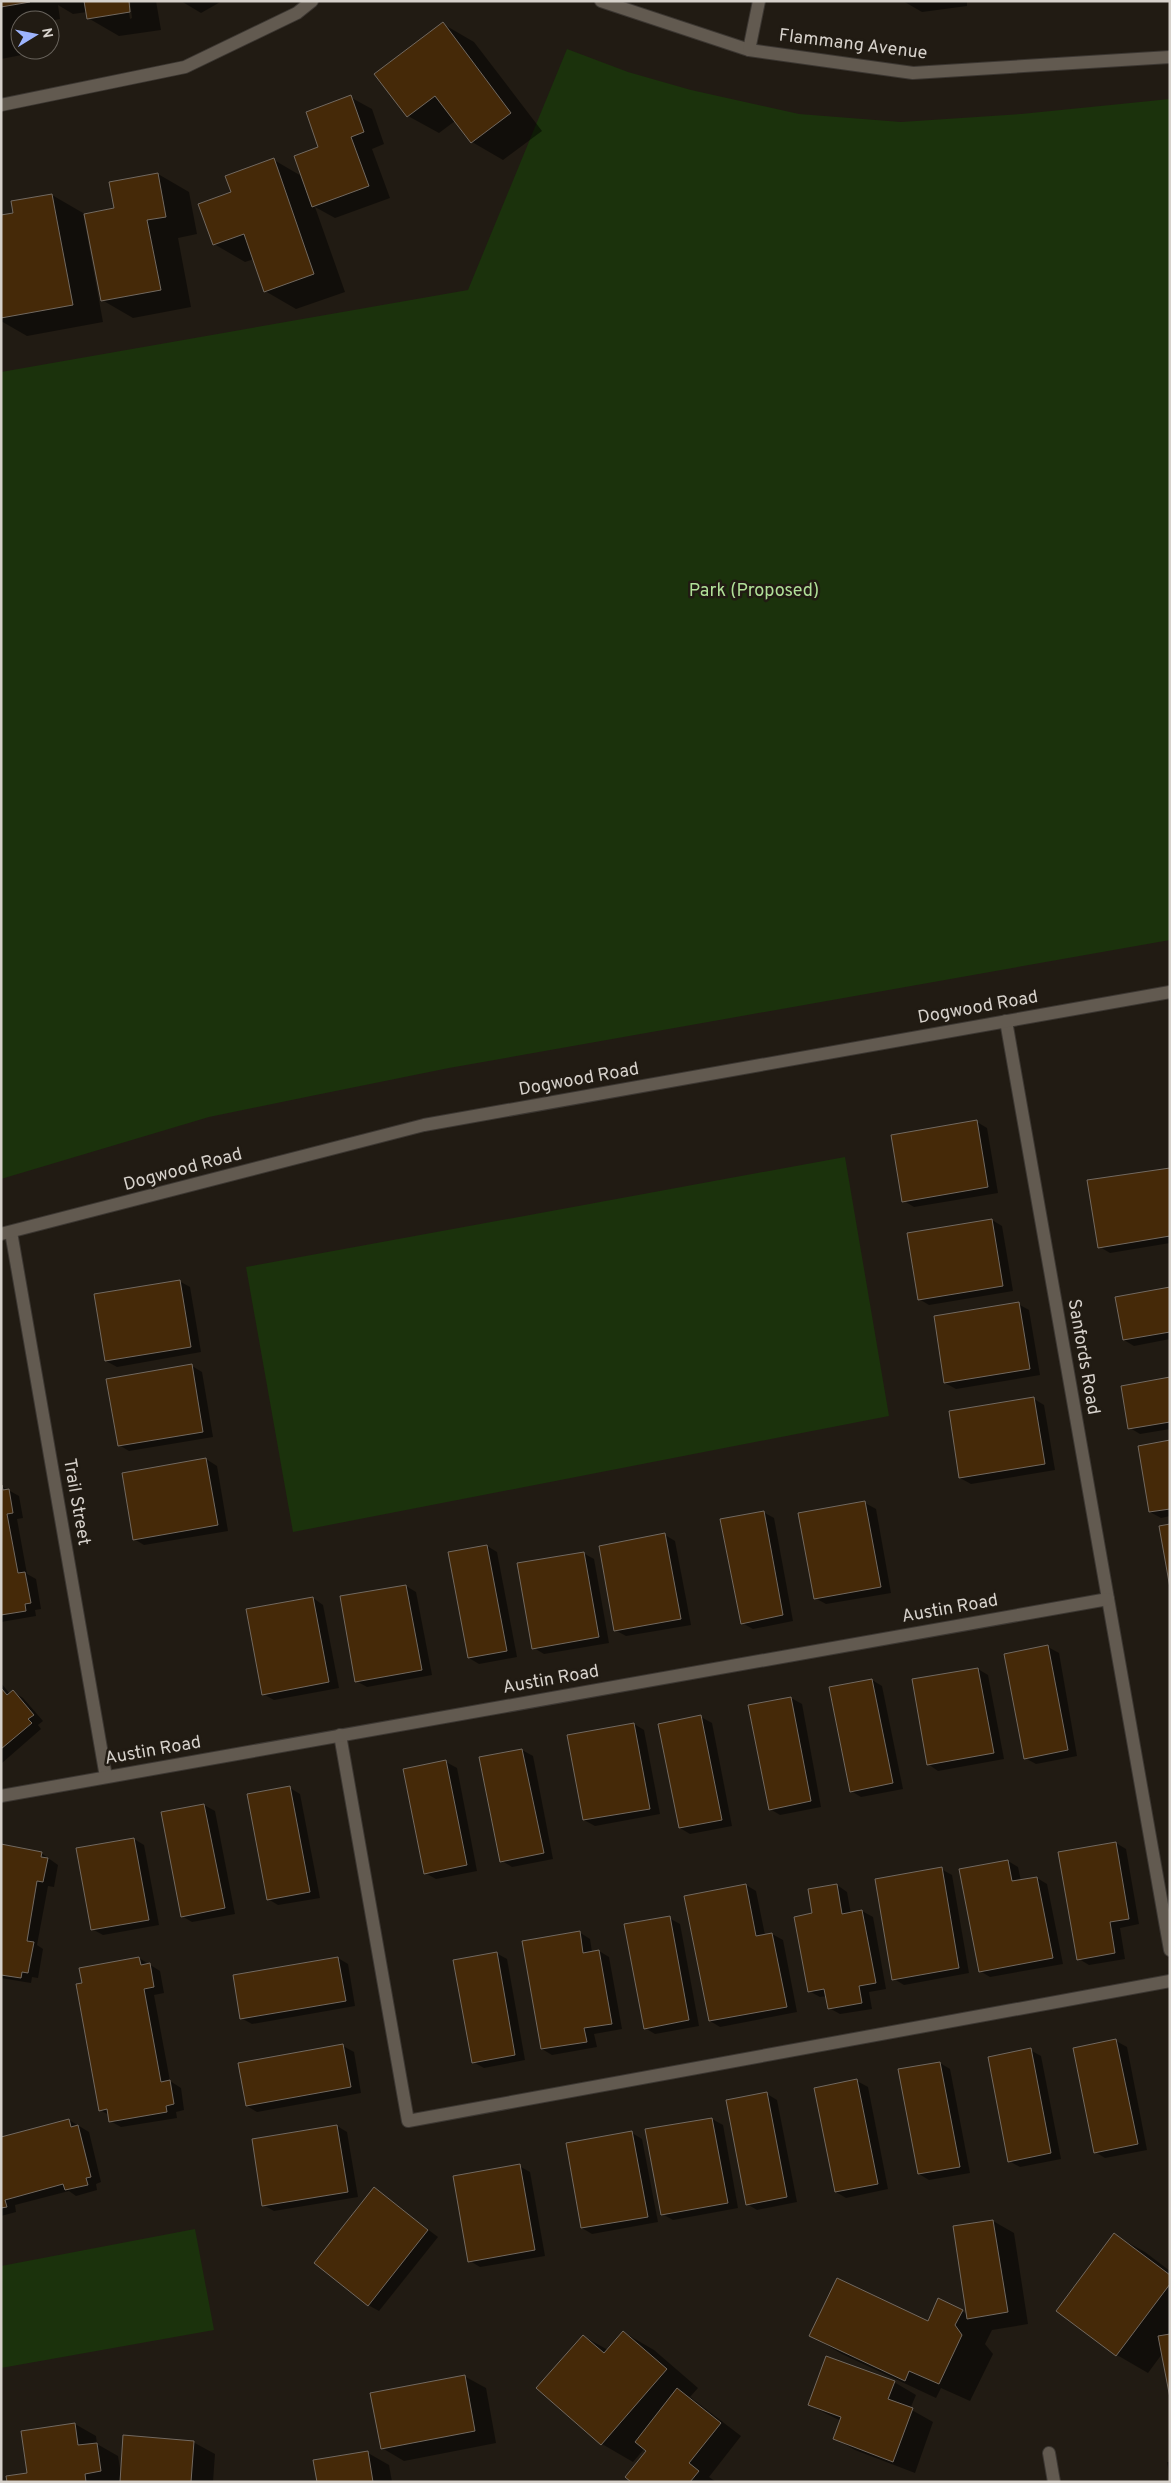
<svg xmlns="http://www.w3.org/2000/svg" width="1171" height="2483" viewBox="0 0 1171 2483" font-family="Overpass,sans-serif">
<style>
.green{fill:#1b320c}
.shadow{fill:#0007}
.building{fill:#452908;stroke:#726960}
.lines{fill:none;stroke-linecap:round;stroke-linejoin:round}
.minor-casing{stroke:#3c3732;stroke-width:14}
.tertiary-casing{stroke:#3c3732;stroke-width:14}
.minor{stroke:#625a50;stroke-width:12}
.tertiary{stroke:#625a50;stroke-width:12}
.labels{text-anchor:middle;dominant-baseline:central;stroke-width:5;stroke-linejoin:round;paint-order:stroke}
.street-label{font-size:18px;fill:#d6d1cb;stroke:#211b13}
.park-label{font-size:18px;fill:#b0df98;stroke:#211b13}
</style>
<rect width="100%" height="100%" fill="#211b13"/>
<!-- green -->
<g class="green">
<path d="M 567,49 L 628,72 L 691,90 L 799,114 L 901,122 L 1021,114 L 1170,99 L 1170,940 L 449,1068 L 311,1096 L 209,1117 L 1,1179 L 1,372 L 468,290 Z"/>
<path d="M 845,1157 L 889,1416 L 293,1532 L 246,1267 Z"/>
<path d="M 195,2229 L 214,2330 L 1,2368 L 1,2266 Z"/>
</g>
<!-- shadow -->
<g class="shadow">
<path d="M 1,1 L 127,1 L 130,19 L 132,18 L 130,1 L 156,1 L 161,30 L 119,36 L 88,18 L 87,12 L 73,14 L 58,5 L 60,19 L 50,21 L 20,20 L 20,50 L 26,50 L 27,54 L 1,59 Z"/>
<path d="M 181,1 L 222,1 L 201,13 Z"/>
<path d="M 903,1 L 967,1 L 967,6 L 922,12 Z"/>
<path d="M 443,24 L 474,42 L 542,131 L 503,160 L 472,142 L 455,121 L 439,133 L 408,116 Z"/>
<path d="M 350,97 L 372,109 L 384,144 L 372,149 L 390,198 L 335,218 L 315,207 L 345,292 L 296,309 L 265,291 L 254,259 L 245,262 L 214,244 L 232,193 L 274,160 L 303,177 Z"/>
<path d="M 158,174 L 189,192 L 197,234 L 178,238 L 191,307 L 133,318 L 102,300 L 116,209 Z"/>
<path d="M 52,195 L 83,213 L 103,322 L 27,336 L 1,321 L 1,216 L 15,214 Z"/>
<path d="M 977,1122 L 987,1128 L 998,1193 L 914,1207 L 904,1201 Z"/>
<path d="M 1170,1169 L 1170,1243 L 1110,1253 L 1100,1247 Z"/>
<path d="M 992,1220 L 1002,1226 L 1013,1291 L 929,1305 L 919,1299 Z"/>
<path d="M 179,1281 L 190,1287 L 201,1352 L 117,1367 L 106,1361 Z"/>
<path d="M 1170,1288 L 1170,1339 L 1134,1346 L 1124,1340 Z"/>
<path d="M 1018,1304 L 1029,1310 L 1040,1375 L 956,1389 L 945,1383 Z"/>
<path d="M 192,1366 L 202,1372 L 213,1437 L 129,1451 L 119,1445 Z"/>
<path d="M 1170,1378 L 1170,1429 L 1140,1434 L 1130,1428 Z"/>
<path d="M 1034,1399 L 1044,1405 L 1055,1470 L 971,1484 L 960,1478 Z"/>
<path d="M 1170,1442 L 1170,1516 L 1161,1518 L 1150,1512 Z"/>
<path d="M 206,1459 L 217,1466 L 228,1531 L 144,1545 L 134,1539 Z"/>
<path d="M 1,1486 L 19,1496 L 23,1518 L 17,1519 L 27,1574 L 36,1579 L 41,1609 L 35,1610 L 36,1616 L 1,1622 Z"/>
<path d="M 865,1503 L 876,1509 L 891,1593 L 826,1604 L 815,1598 Z"/>
<path d="M 763,1512 L 774,1518 L 793,1621 L 753,1629 L 742,1623 Z"/>
<path d="M 665,1535 L 675,1541 L 691,1625 L 626,1636 L 615,1630 Z"/>
<path d="M 487,1546 L 497,1552 L 517,1657 L 479,1664 L 469,1658 Z"/>
<path d="M 583,1553 L 594,1559 L 609,1643 L 544,1654 L 534,1648 Z"/>
<path d="M 406,1586 L 416,1592 L 432,1675 L 367,1687 L 356,1681 Z"/>
<path d="M 313,1598 L 323,1605 L 339,1688 L 274,1700 L 263,1694 Z"/>
<path d="M 1048,1647 L 1059,1653 L 1077,1756 L 1036,1764 L 1025,1758 Z"/>
<path d="M 978,1669 L 988,1675 L 1004,1759 L 938,1771 L 928,1764 Z"/>
<path d="M 872,1680 L 882,1686 L 903,1789 L 861,1797 L 851,1791 Z"/>
<path d="M 1,1683 L 10,1694 L 13,1692 L 23,1698 L 43,1721 L 38,1725 L 41,1729 L 2,1763 Z"/>
<path d="M 791,1698 L 802,1704 L 821,1807 L 780,1815 L 770,1809 Z"/>
<path d="M 701,1717 L 712,1723 L 732,1826 L 690,1834 L 680,1828 Z"/>
<path d="M 634,1724 L 644,1730 L 660,1814 L 595,1826 L 584,1820 Z"/>
<path d="M 522,1750 L 533,1756 L 553,1859 L 512,1867 L 502,1861 L 481,1758 Z"/>
<path d="M 446,1762 L 457,1768 L 477,1871 L 436,1879 L 425,1873 Z"/>
<path d="M 290,1788 L 300,1794 L 320,1898 L 278,1905 L 268,1899 Z"/>
<path d="M 204,1805 L 215,1811 L 235,1914 L 192,1922 L 182,1916 Z"/>
<path d="M 134,1839 L 144,1845 L 159,1925 L 103,1935 L 92,1929 Z"/>
<path d="M 1116,1843 L 1126,1849 L 1139,1924 L 1120,1928 L 1125,1959 L 1089,1965 L 1079,1959 Z"/>
<path d="M 1,1846 L 41,1853 L 58,1865 L 54,1887 L 48,1886 L 37,1945 L 43,1949 L 38,1978 L 32,1977 L 31,1983 L 1,1978 Z"/>
<path d="M 1008,1861 L 1018,1867 L 1021,1881 L 1037,1878 L 1047,1884 L 1063,1964 L 990,1977 L 980,1971 Z"/>
<path d="M 941,1869 L 952,1875 L 969,1973 L 904,1985 L 894,1979 Z"/>
<path d="M 746,1885 L 756,1891 L 765,1935 L 772,1934 L 783,1940 L 797,2012 L 720,2027 L 710,2021 Z"/>
<path d="M 837,1885 L 847,1892 L 851,1914 L 862,1911 L 873,1917 L 886,1989 L 869,1992 L 872,2009 L 840,2014 L 829,2008 L 827,1996 L 820,1997 L 809,1991 L 814,1914 Z"/>
<path d="M 669,1918 L 680,1924 L 699,2026 L 655,2034 L 645,2028 Z"/>
<path d="M 579,1932 L 590,1939 L 592,1952 L 599,1951 L 609,1957 L 622,2029 L 594,2034 L 597,2047 L 552,2055 L 542,2049 Z"/>
<path d="M 496,1953 L 507,1959 L 525,2060 L 484,2068 L 473,2062 Z"/>
<path d="M 139,1958 L 160,1971 L 164,1993 L 154,1995 L 170,2081 L 181,2088 L 184,2110 L 176,2112 L 177,2118 L 121,2127 L 110,2121 L 109,2115 L 100,2110 Z"/>
<path d="M 338,1958 L 348,1964 L 355,2006 L 252,2024 L 241,2018 Z"/>
<path d="M 1116,2041 L 1127,2047 L 1147,2150 L 1105,2158 L 1095,2152 Z"/>
<path d="M 343,2046 L 354,2052 L 361,2093 L 257,2112 L 247,2106 Z"/>
<path d="M 1030,2050 L 1041,2056 L 1061,2159 L 1020,2167 L 1009,2161 Z"/>
<path d="M 940,2063 L 950,2069 L 970,2173 L 929,2180 L 919,2174 Z"/>
<path d="M 857,2081 L 868,2087 L 888,2189 L 846,2198 L 836,2192 Z"/>
<path d="M 767,2094 L 777,2100 L 797,2202 L 757,2210 L 747,2204 Z"/>
<path d="M 712,2119 L 723,2125 L 738,2208 L 673,2220 L 662,2214 L 647,2130 Z"/>
<path d="M 69,2120 L 89,2132 L 101,2182 L 96,2184 L 97,2190 L 76,2196 L 69,2191 L 15,2205 L 16,2212 L 1,2216 L 1,2138 Z"/>
<path d="M 337,2126 L 347,2132 L 358,2197 L 274,2211 L 263,2205 Z"/>
<path d="M 632,2133 L 642,2139 L 658,2222 L 592,2234 L 582,2228 Z"/>
<path d="M 519,2166 L 530,2172 L 545,2256 L 480,2267 L 470,2261 Z"/>
<path d="M 374,2189 L 438,2237 L 379,2311 L 368,2305 Z"/>
<path d="M 993,2221 L 1014,2233 L 1028,2324 L 992,2330 L 985,2344 L 993,2354 L 970,2401 L 941,2388 L 936,2398 L 842,2354 L 811,2336 L 928,2322 L 962,2311 L 968,2315 Z"/>
<path d="M 1114,2235 L 1145,2252 L 1170,2271 L 1170,2391 L 1162,2354 L 1148,2373 L 1117,2355 L 1058,2310 Z"/>
<path d="M 623,2332 L 654,2350 L 698,2388 L 690,2397 L 741,2436 L 709,2477 L 716,2482 L 633,2482 L 647,2450 L 645,2448 L 633,2462 L 602,2444 L 538,2388 L 583,2336 L 608,2350 Z"/>
<path d="M 464,2376 L 486,2388 L 496,2443 L 404,2461 L 382,2448 Z"/>
<path d="M 894,2382 L 916,2395 L 910,2409 L 933,2422 L 915,2473 L 855,2450 L 834,2438 L 841,2421 L 809,2405 Z"/>
<path d="M 75,2424 L 96,2436 L 97,2444 L 118,2456 L 121,2474 L 193,2442 L 215,2454 L 213,2482 L 8,2482 L 28,2474 Z"/>
<path d="M 368,2453 L 389,2465 L 392,2482 L 318,2482 Z"/>
<path d="M 1167,2462 L 1170,2462 L 1170,2481 Z"/>
</g>
<!-- building -->
<g class="building">
<path d="M 1,1 L 30,1 L 30,2 L 1,7 Z"/>
<path d="M 84,1 L 129,1 L 130,12 L 87,19 Z"/>
<path d="M 443,22 L 511,113 L 471,143 L 435,96 L 407,117 L 374,74 Z"/>
<path d="M 351,95 L 364,132 L 351,137 L 369,186 L 312,207 L 294,156 L 318,147 L 306,112 Z"/>
<path d="M 274,158 L 314,274 L 264,292 L 244,234 L 213,245 L 198,204 L 231,192 L 225,176 Z"/>
<path d="M 158,173 L 166,217 L 147,220 L 161,290 L 101,301 L 84,214 L 114,208 L 109,182 Z"/>
<path d="M 52,194 L 73,305 L 1,318 L 1,215 L 13,213 L 11,201 Z"/>
<path d="M 977,1120 L 988,1187 L 902,1202 L 891,1135 Z"/>
<path d="M 1170,1168 L 1170,1236 L 1098,1248 L 1087,1180 Z"/>
<path d="M 992,1219 L 1003,1286 L 918,1300 L 907,1233 Z"/>
<path d="M 180,1280 L 191,1347 L 105,1361 L 94,1294 Z"/>
<path d="M 1170,1287 L 1170,1332 L 1123,1340 L 1115,1297 Z"/>
<path d="M 1019,1302 L 1030,1369 L 944,1383 L 934,1316 Z"/>
<path d="M 192,1364 L 203,1432 L 118,1446 L 106,1379 Z"/>
<path d="M 1170,1377 L 1170,1422 L 1128,1429 L 1121,1386 Z"/>
<path d="M 1034,1397 L 1045,1464 L 959,1478 L 949,1411 Z"/>
<path d="M 1170,1440 L 1170,1509 L 1149,1512 L 1138,1446 Z"/>
<path d="M 206,1458 L 218,1525 L 133,1540 L 122,1473 Z"/>
<path d="M 2,1485 L 3,1490 L 9,1489 L 13,1513 L 7,1514 L 18,1573 L 25,1572 L 31,1603 L 25,1604 L 26,1611 L 1,1615 Z"/>
<path d="M 865,1501 L 881,1587 L 814,1599 L 798,1513 Z"/>
<path d="M 764,1511 L 783,1615 L 741,1624 L 720,1519 Z"/>
<path d="M 1170,1524 L 1170,1588 L 1159,1526 Z"/>
<path d="M 665,1533 L 681,1619 L 614,1631 L 599,1546 Z"/>
<path d="M 487,1545 L 507,1651 L 468,1658 L 448,1552 Z"/>
<path d="M 584,1552 L 599,1637 L 532,1649 L 517,1563 Z"/>
<path d="M 406,1585 L 422,1670 L 355,1682 L 340,1596 Z"/>
<path d="M 313,1597 L 329,1682 L 262,1695 L 246,1609 Z"/>
<path d="M 1048,1645 L 1068,1750 L 1024,1759 L 1004,1654 Z"/>
<path d="M 978,1668 L 994,1753 L 927,1765 L 912,1679 Z"/>
<path d="M 872,1679 L 893,1783 L 850,1792 L 829,1687 Z"/>
<path d="M 1,1688 L 7,1695 L 13,1690 L 34,1715 L 28,1719 L 32,1723 L 1,1749 Z"/>
<path d="M 791,1697 L 811,1801 L 769,1810 L 748,1705 Z"/>
<path d="M 701,1715 L 722,1820 L 679,1828 L 658,1724 Z"/>
<path d="M 634,1723 L 650,1809 L 583,1820 L 567,1735 Z"/>
<path d="M 522,1749 L 544,1853 L 500,1862 L 479,1757 Z"/>
<path d="M 446,1760 L 467,1865 L 424,1874 L 403,1769 Z"/>
<path d="M 290,1786 L 310,1892 L 267,1900 L 247,1794 Z"/>
<path d="M 204,1804 L 225,1908 L 181,1917 L 161,1812 Z"/>
<path d="M 134,1838 L 149,1920 L 91,1930 L 76,1848 Z"/>
<path d="M 1116,1842 L 1129,1919 L 1110,1922 L 1115,1953 L 1077,1960 L 1058,1852 Z"/>
<path d="M 1,1844 L 42,1852 L 41,1857 L 48,1858 L 43,1882 L 37,1881 L 27,1941 L 34,1942 L 28,1973 L 22,1972 L 21,1978 L 1,1975 Z"/>
<path d="M 1008,1860 L 1012,1881 L 1037,1877 L 1053,1958 L 979,1972 L 959,1869 Z"/>
<path d="M 942,1867 L 959,1968 L 892,1980 L 875,1879 Z"/>
<path d="M 746,1884 L 756,1936 L 772,1933 L 787,2007 L 709,2021 L 684,1896 Z"/>
<path d="M 837,1884 L 842,1914 L 862,1910 L 876,1983 L 859,1986 L 862,2003 L 828,2009 L 824,1989 L 808,1992 L 794,1917 L 812,1913 L 808,1889 Z"/>
<path d="M 670,1916 L 689,2020 L 644,2029 L 624,1924 Z"/>
<path d="M 580,1931 L 583,1953 L 599,1950 L 612,2024 L 584,2028 L 587,2042 L 541,2049 L 522,1941 Z"/>
<path d="M 497,1952 L 515,2055 L 472,2063 L 453,1960 Z"/>
<path d="M 139,1957 L 141,1965 L 150,1963 L 154,1987 L 144,1989 L 161,2082 L 170,2080 L 174,2104 L 166,2106 L 167,2112 L 109,2122 L 107,2109 L 99,2111 L 76,1984 L 82,1983 L 79,1968 Z"/>
<path d="M 338,1957 L 346,2001 L 240,2019 L 233,1975 Z"/>
<path d="M 1116,2039 L 1138,2144 L 1094,2153 L 1073,2048 Z"/>
<path d="M 343,2044 L 351,2087 L 246,2106 L 238,2063 Z"/>
<path d="M 1031,2048 L 1051,2153 L 1008,2162 L 988,2057 Z"/>
<path d="M 940,2062 L 960,2167 L 918,2174 L 898,2069 Z"/>
<path d="M 857,2079 L 878,2184 L 835,2192 L 814,2088 Z"/>
<path d="M 767,2092 L 787,2197 L 746,2205 L 726,2100 Z"/>
<path d="M 712,2118 L 728,2203 L 661,2215 L 645,2129 Z"/>
<path d="M 69,2119 L 71,2127 L 78,2125 L 91,2177 L 86,2178 L 88,2185 L 65,2190 L 63,2184 L 5,2200 L 7,2207 L 1,2208 L 1,2137 Z"/>
<path d="M 337,2125 L 348,2192 L 262,2206 L 252,2139 Z"/>
<path d="M 632,2131 L 648,2217 L 581,2228 L 566,2143 Z"/>
<path d="M 520,2164 L 535,2250 L 468,2262 L 453,2176 Z"/>
<path d="M 374,2187 L 428,2230 L 368,2306 L 314,2263 Z"/>
<path d="M 993,2220 L 1008,2312 L 967,2319 L 953,2226 Z"/>
<path d="M 1114,2233 L 1170,2275 L 1170,2284 L 1116,2356 L 1056,2311 Z"/>
<path d="M 837,2278 L 928,2321 L 938,2298 L 963,2310 L 955,2325 L 962,2335 L 939,2384 L 909,2371 L 905,2381 L 809,2336 Z"/>
<path d="M 623,2331 L 667,2369 L 601,2445 L 536,2388 L 583,2335 L 604,2353 Z"/>
<path d="M 1170,2334 L 1170,2398 L 1158,2336 Z"/>
<path d="M 826,2356 L 895,2381 L 888,2399 L 913,2408 L 893,2462 L 833,2439 L 841,2417 L 808,2405 Z"/>
<path d="M 465,2375 L 475,2431 L 381,2449 L 370,2393 Z"/>
<path d="M 677,2388 L 721,2423 L 689,2463 L 699,2471 L 690,2482 L 631,2482 L 625,2477 L 646,2451 L 635,2442 Z"/>
<path d="M 75,2423 L 78,2445 L 97,2443 L 101,2471 L 85,2474 L 86,2482 L 7,2482 L 6,2476 L 27,2473 L 21,2431 Z"/>
<path d="M 123,2435 L 194,2441 L 191,2482 L 120,2482 Z"/>
<path d="M 368,2451 L 373,2482 L 317,2482 L 313,2460 Z"/>
</g>
<g class="lines">
<defs>
<g id="minor">
<path d="M 601,1 L 749,50 L 913,73 L 1170,57"/>
<path d="M 749,50 L 759,1"/>
<path d="M 1,105 L 185,67 L 297,13 L 312,1"/>
<path d="M 1006,1021 L 1170,1950"/>
<path d="M 11,1232 L 106,1777"/>
<path d="M 340,1735 L 408,2121 L 1170,1981"/>
<path d="M 1,1796 L 1108,1599"/>
<path d="M 1049,2453 L 1054,2482"/>
</g>
<path id="tertiary" d="M 1,1234 L 424,1125 L 1170,992"/>
</defs>
<!-- minor casing -->
<use href="#minor" class="minor-casing"/>
<!-- tertiary casing -->
<use href="#tertiary" class="tertiary-casing"/>
<!-- minor -->
<use href="#minor" class="minor"/>
<!-- tertiary -->
<use href="#tertiary" class="tertiary"/>
</g>
<g class="labels">
<!-- street labels -->
<g class="street-label">
<text transform="translate(853 45) rotate(7)">Flammang Avenue</text>
<text transform="translate(978 1008) rotate(-10)">Dogwood Road</text>
<text transform="translate(579 1080) rotate(-10)">Dogwood Road</text>
<text transform="translate(183 1170) rotate(-15)">Dogwood Road</text>
<text transform="translate(1083 1357) rotate(80)">Sanfords Road</text>
<text transform="translate(76 1502) rotate(80)">Trail Street</text>
<text transform="translate(950 1609) rotate(-10)">Austin Road</text>
<text transform="translate(551 1680) rotate(-10)">Austin Road</text>
<text transform="translate(153 1751) rotate(-10)">Austin Road</text>
</g>
<!-- park labels -->
<g class="park-label">
<text x="754" y="591">Park (Proposed)</text>
</g>
</g>
<!-- border -->
<rect width="1171" height="2483" fill="none" stroke="#d6d1cb" stroke-width="5"/>
<!-- north arrow -->
<g transform="translate(35 35) rotate(80)"><circle r="24" fill="#211b13" stroke="#69645d"/>
<path d="M0-4L9 19L0 12L-9 19Z" fill="#9db4fd"/>
<text y="-8" font-size="14" font-weight="bold" text-anchor="middle" fill="#d6d1cb">N</text>
</g>
</svg>
